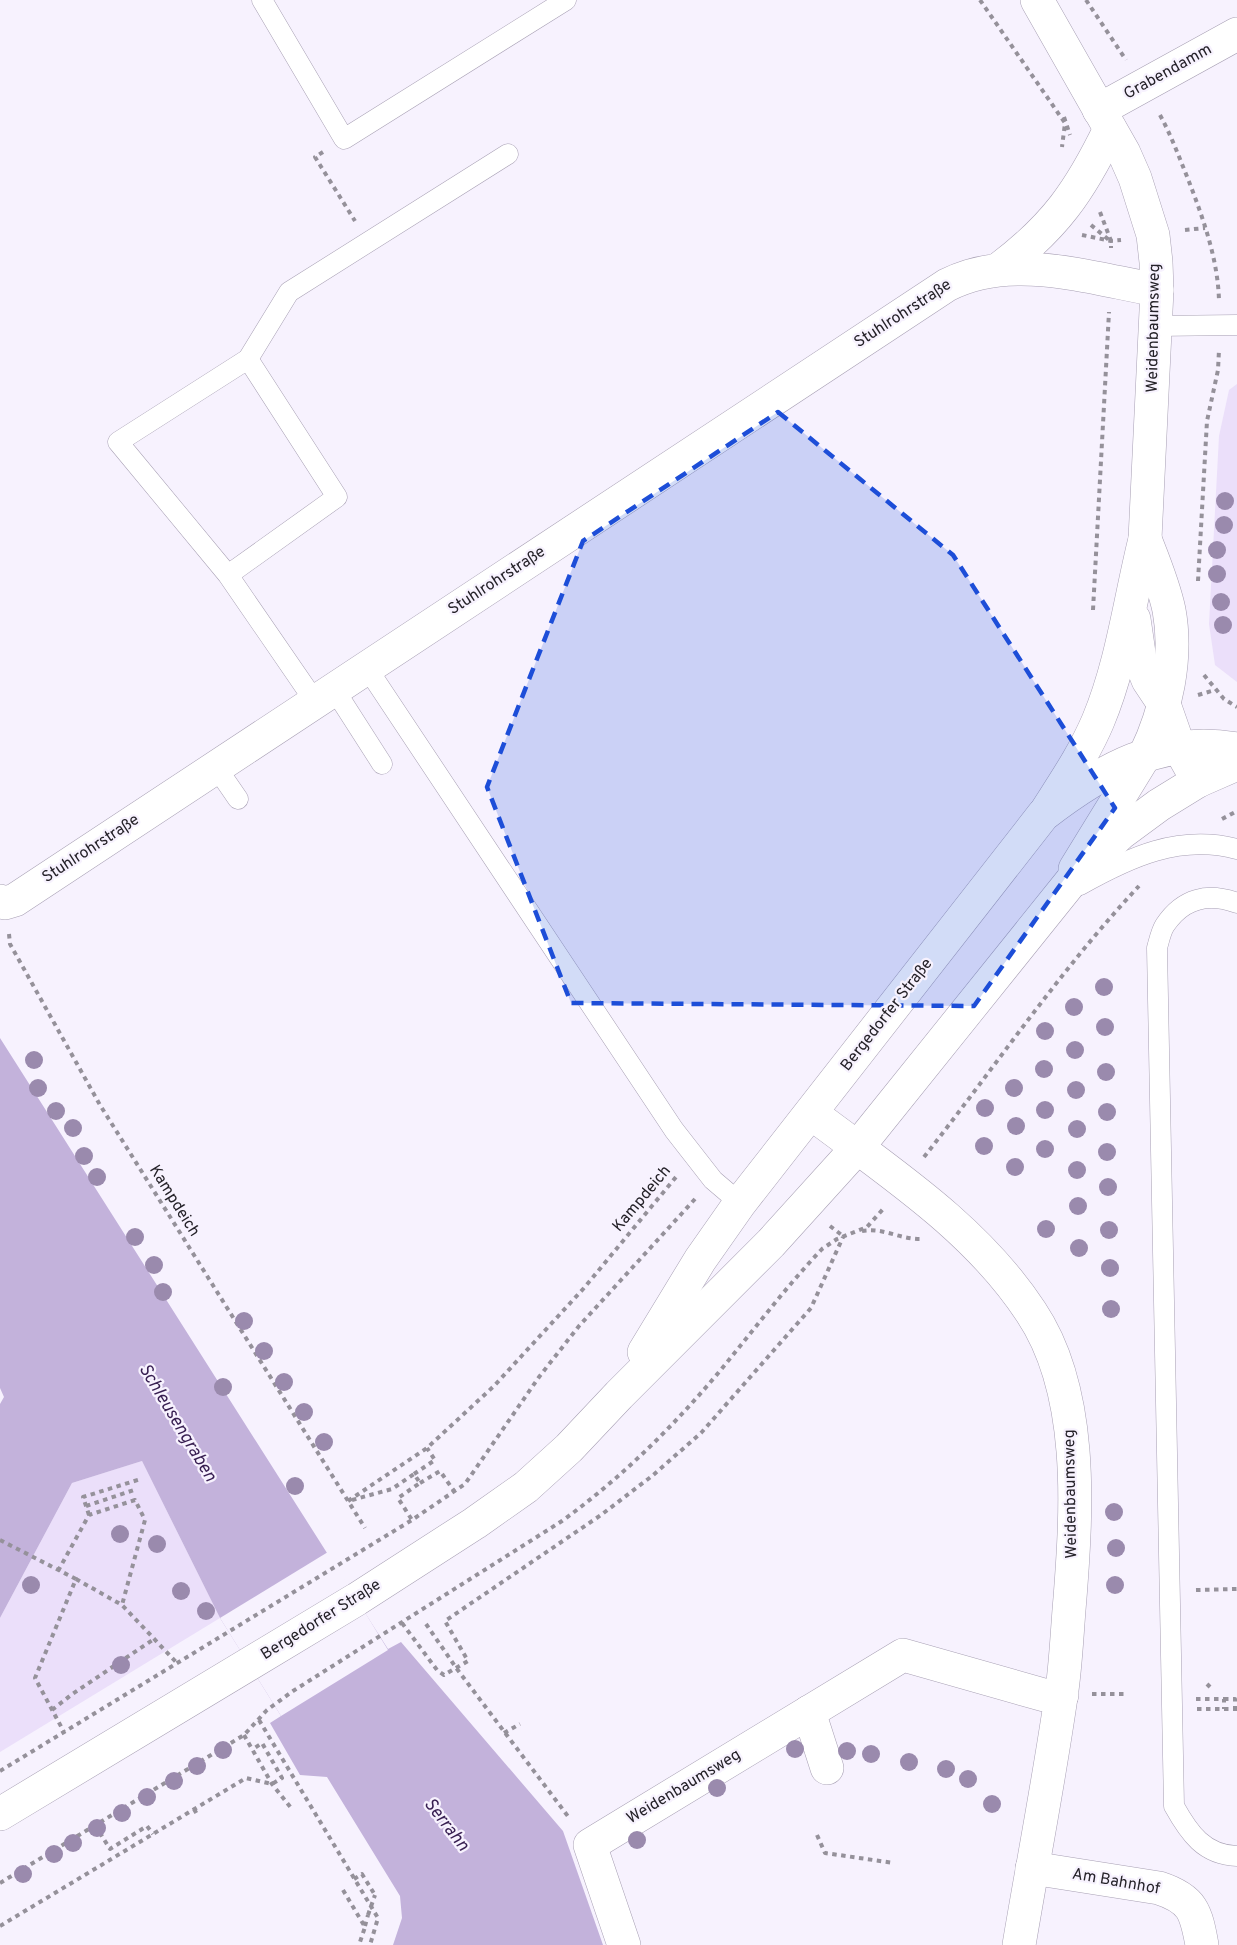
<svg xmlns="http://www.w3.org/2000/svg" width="1237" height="1945" viewBox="0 0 1237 1945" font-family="Overpass,sans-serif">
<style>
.green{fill:#ebdffa}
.water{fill:#c3b2db}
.pier{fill:#f7f2fe}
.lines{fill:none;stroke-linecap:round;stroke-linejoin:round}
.lane-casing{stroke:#a8a0b4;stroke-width:21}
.street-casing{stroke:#a8a0b4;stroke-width:34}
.secondary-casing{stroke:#a8a0b4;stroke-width:34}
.primary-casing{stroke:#a8a0b4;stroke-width:34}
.path{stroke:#95919a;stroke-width:4;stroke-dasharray:4.5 4.5;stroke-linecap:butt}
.lane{stroke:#fff;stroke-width:20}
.street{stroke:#fff;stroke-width:33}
.secondary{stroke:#fff;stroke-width:33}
.primary{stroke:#fff;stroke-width:33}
.path-bridge{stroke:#95919a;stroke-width:4;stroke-dasharray:4.5 4.5;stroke-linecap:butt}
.tree{fill:#9a8aad}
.marked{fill:#1d4ed8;fill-opacity:0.2;stroke:#1d4ed8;stroke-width:4.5;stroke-dasharray:12 8;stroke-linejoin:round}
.labels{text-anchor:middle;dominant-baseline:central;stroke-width:4.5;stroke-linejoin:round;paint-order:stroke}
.street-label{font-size:16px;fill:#252229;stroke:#f7f2fe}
.water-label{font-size:18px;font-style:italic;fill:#371e51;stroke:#f7f2fe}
</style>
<rect width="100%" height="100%" fill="#f7f2fe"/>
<!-- green -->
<g class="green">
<path d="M 1237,384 L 1237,682 L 1215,665 L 1209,624 L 1219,436 L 1229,390 Z"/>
<path d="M 142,1461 L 220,1618 L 0,1752 L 0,1618 L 72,1483 Z"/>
</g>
<!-- water -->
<path class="water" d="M 0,1038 L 388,1649 L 401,1642 L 563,1831 L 603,1945 L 393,1945 L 402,1918 L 400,1896 L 327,1777 L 300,1775 L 270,1723 L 281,1716 L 220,1618 L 142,1461 L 72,1483 L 0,1618 L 0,1404 L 4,1397 L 0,1388 Z"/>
<!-- pier -->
<path class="pier" d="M 328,1552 L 388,1650 L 281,1716 L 220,1618 Z"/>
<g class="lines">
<defs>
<g id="lane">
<path d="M 262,0 L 344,139 L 566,0"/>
<path d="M 1155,326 L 1237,325"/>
<path d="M 248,359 L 289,292 L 508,154"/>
<path d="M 228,575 L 337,497 L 248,359 L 118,442 L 228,575 L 316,703"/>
<path d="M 367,668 L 674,1130 L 713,1180 L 740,1203"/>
<path d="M 334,689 L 382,764"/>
<path d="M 216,767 L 238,799"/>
<path d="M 1080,885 C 1130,857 1179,834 1237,849"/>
<path d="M 1237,903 C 1208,892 1183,898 1165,925 C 1161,931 1159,941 1157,948 L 1174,1806 C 1189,1833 1204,1855 1237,1856"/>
</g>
<g id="street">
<path d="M 1099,110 L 1237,34"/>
<path d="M 999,269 C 1055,227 1080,191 1110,129"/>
<path d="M 0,901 L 5,903 L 15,900 L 947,285 C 1012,252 1089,278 1157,290"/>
<path d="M 811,1113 C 889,1172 976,1228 1031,1312 C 1084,1391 1077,1508 1070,1598 C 1067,1631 1066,1665 1061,1697 C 1049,1780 1033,1862 1019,1945"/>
<path d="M 809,1712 L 827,1768"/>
<path d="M 1032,1868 L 1159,1888 C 1193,1899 1196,1912 1202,1945"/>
<path d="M 624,1945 L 590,1845 L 903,1655 L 1044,1695 L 1062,1695"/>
</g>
<g id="secondary">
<path d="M 1037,0 L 1124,153 L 1135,178 L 1153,235 L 1156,262 L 1157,290 L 1145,539 C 1130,599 1122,664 1098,721 C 1084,754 1064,783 1045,813"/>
<path d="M 1134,619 L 1140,660 L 1148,680 L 1164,704 L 1179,747 L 1198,781"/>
<path d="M 1075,869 L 1145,755 C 1166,712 1178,658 1169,610 C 1164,586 1154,562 1145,539"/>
</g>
<g id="primary">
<path d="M 644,1352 L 700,1260 L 740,1203 L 1043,815 C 1101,770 1161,735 1237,749"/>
<path d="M 0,1814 L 357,1599 L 475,1523 L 526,1487 L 569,1448 L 619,1395 L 771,1243 L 857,1148 L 1077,874 L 1121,833 L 1159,805 L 1198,781 L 1237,764"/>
</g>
</defs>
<!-- lane casing -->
<use href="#lane" class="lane-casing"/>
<!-- street casing -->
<use href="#street" class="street-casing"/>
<!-- secondary casing -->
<use href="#secondary" class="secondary-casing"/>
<!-- primary casing -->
<use href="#primary" class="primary-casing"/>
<!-- path -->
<g class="path">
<path d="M 980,0 L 1065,123 L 1062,147"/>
<path d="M 1086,0 L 1126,60"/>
<path d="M 1160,115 C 1171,135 1179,157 1188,179 C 1203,218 1218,259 1219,301"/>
<path d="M 1064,117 L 1070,135"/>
<path d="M 323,152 L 315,157 L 355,221"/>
<path d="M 1100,212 L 1111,241 L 1111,248"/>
<path d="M 1091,225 L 1109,240"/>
<path d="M 1185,230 L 1205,228"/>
<path d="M 1082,235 L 1111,241 L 1121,240"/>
<path d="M 1198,581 L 1207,421 L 1218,370 L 1219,350"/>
<path d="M 1093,610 L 1109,312"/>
<path d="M 1204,675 L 1224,699 L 1237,707"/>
<path d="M 1198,695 L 1215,690"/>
<path d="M 1222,819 L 1237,811"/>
<path d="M 9,934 L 10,944 L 100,1105 L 365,1528"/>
<path d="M 924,1157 C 995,1067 1061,969 1139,886"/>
<path d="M 830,1226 L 843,1236"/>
<path d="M 862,1231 C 883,1227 901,1240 922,1239"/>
<path d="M 414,1474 L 435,1460 L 427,1448"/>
<path d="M 420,1483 L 440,1471 L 454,1491"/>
<path d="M 352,1500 L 392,1489 L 414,1474 L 420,1483 L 398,1498 L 412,1520"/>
<path d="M 348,1501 L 427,1448 L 494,1386 L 584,1288 L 676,1177"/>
<path d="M 86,1506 L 137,1489"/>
<path d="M 89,1515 L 83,1497 L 141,1479"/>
<path d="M 0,1540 L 76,1579 L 35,1678 L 64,1732"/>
<path d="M 58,1571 L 89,1515 L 135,1500 L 145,1520 L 122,1605"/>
<path d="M 76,1579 L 122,1605 L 177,1663"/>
<path d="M 1196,1590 L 1237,1589"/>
<path d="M 402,1623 L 437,1670 L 444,1675 L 468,1661 L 445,1621 L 601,1515 L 652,1476 L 701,1433 L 811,1308 L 843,1237"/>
<path d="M 426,1624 L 457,1669 L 570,1819"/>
<path d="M 1207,1684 L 1210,1687"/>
<path d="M 1092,1694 L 1128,1694"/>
<path d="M 1196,1699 L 1224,1699 L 1224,1709"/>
<path d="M 1224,1699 L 1235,1699 L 1235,1709"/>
<path d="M 1197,1709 L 1237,1709"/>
<path d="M 52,1710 L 71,1695 L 154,1639"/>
<path d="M 259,1720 L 378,1918 L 370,1945"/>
<path d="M 504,1733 L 520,1724"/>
<path d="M 244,1735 L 272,1784 L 292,1809"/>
<path d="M 0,1771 L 412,1520 L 465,1484 L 539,1377 L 579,1326 L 695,1199"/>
<path d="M 194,1809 L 198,1816"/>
<path d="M 95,1825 L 110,1849 L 147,1826 L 153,1834"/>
<path d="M 817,1835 L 825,1853 L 894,1863"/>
<path d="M 354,1879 L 362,1874 L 375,1895"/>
<path d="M 0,1883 L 244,1735 L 267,1710 L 293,1691 L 562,1521 C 621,1478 672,1428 719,1372 C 753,1331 785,1288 822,1249 L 837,1239 L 867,1227 L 884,1208"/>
<path d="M 343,1890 L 365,1927 L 359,1945"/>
<path d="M 0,1926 L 246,1778 L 272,1784 L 282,1778 L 262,1743 L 253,1749"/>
<path d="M 365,1926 L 368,1915"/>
</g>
<!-- lane -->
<use href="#lane" class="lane"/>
<!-- street -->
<use href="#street" class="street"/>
<!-- secondary -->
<use href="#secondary" class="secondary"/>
<!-- primary -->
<use href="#primary" class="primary"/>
<!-- path-bridge -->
<path class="path-bridge" d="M 368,1915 L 375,1895"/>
</g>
<!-- trees -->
<g class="tree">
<circle cx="1225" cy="501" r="9"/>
<circle cx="1224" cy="525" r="9"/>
<circle cx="1217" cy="550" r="9"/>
<circle cx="1217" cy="574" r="9"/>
<circle cx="1221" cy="602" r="9"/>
<circle cx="1223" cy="625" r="9"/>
<circle cx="1104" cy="987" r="9"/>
<circle cx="1074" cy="1007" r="9"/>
<circle cx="1105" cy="1027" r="9"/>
<circle cx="1045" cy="1031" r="9"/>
<circle cx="1075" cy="1050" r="9"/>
<circle cx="34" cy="1060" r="9"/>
<circle cx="1044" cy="1069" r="9"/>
<circle cx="1106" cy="1072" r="9"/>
<circle cx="38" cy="1088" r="9"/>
<circle cx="1014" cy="1088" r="9"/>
<circle cx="1076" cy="1090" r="9"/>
<circle cx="985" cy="1108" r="9"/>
<circle cx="1045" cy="1110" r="9"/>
<circle cx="56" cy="1111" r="9"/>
<circle cx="1107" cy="1112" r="9"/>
<circle cx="1016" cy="1126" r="9"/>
<circle cx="73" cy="1128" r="9"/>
<circle cx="1077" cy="1129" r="9"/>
<circle cx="984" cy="1146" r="9"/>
<circle cx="1045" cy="1149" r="9"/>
<circle cx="1107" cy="1152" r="9"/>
<circle cx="84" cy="1156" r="9"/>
<circle cx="1015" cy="1167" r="9"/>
<circle cx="1077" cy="1170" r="9"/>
<circle cx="97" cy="1177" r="9"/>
<circle cx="1108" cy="1187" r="9"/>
<circle cx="1078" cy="1206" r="9"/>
<circle cx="1046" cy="1229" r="9"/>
<circle cx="1109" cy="1230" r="9"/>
<circle cx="135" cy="1237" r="9"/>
<circle cx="1079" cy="1248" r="9"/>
<circle cx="154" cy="1265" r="9"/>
<circle cx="1110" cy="1268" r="9"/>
<circle cx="163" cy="1292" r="9"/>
<circle cx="1111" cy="1309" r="9"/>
<circle cx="244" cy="1321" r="9"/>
<circle cx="264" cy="1351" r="9"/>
<circle cx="284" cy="1382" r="9"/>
<circle cx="223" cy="1387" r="9"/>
<circle cx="304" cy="1412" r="9"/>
<circle cx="324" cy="1442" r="9"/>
<circle cx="295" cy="1486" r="9"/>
<circle cx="1114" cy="1512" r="9"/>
<circle cx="120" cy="1534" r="9"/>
<circle cx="157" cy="1544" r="9"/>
<circle cx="1116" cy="1548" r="9"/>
<circle cx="31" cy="1585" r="9"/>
<circle cx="1115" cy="1585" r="9"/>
<circle cx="181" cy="1591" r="9"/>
<circle cx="206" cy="1611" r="9"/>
<circle cx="121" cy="1665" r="9"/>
<circle cx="795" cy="1749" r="9"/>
<circle cx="223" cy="1750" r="9"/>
<circle cx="847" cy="1751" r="9"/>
<circle cx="871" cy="1754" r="9"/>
<circle cx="909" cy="1762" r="9"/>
<circle cx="197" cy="1766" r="9"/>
<circle cx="946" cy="1769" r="9"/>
<circle cx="968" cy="1779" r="9"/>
<circle cx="174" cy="1781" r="9"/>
<circle cx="717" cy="1788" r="9"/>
<circle cx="147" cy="1797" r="9"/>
<circle cx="992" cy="1804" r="9"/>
<circle cx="122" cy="1813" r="9"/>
<circle cx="97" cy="1828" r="9"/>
<circle cx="637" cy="1840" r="9"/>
<circle cx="73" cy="1843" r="9"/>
<circle cx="54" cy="1854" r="9"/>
<circle cx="23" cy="1874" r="9"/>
</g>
<!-- marked area -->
<path class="marked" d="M 778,412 L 953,555 L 1115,808 L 974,1006 L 571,1003 L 487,787 L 583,541 Z"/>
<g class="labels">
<!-- street labels -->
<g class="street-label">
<text transform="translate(1168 72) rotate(-29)">Grabendamm</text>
<text transform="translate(903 314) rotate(-33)">Stuhlrohrstraße</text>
<text transform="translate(1154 328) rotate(-89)">Weidenbaumsweg</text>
<text transform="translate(497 581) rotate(-33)">Stuhlrohrstraße</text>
<text transform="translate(91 849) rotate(-33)">Stuhlrohrstraße</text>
<text transform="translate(887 1015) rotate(-52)">Bergedorfer Straße</text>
<text transform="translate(642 1199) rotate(-50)">Kampdeich</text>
<text transform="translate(174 1201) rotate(58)">Kampdeich</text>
<text transform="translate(1071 1494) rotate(-91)">Weidenbaumsweg</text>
<text transform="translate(321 1620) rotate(-32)">Bergedorfer Straße</text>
<text transform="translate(684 1787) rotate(-31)">Weidenbaumsweg</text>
<text transform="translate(1116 1882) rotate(10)">Am Bahnhof</text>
</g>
<!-- water labels -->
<g class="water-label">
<text transform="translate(177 1423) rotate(59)">Schleusengraben</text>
<text transform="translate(446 1825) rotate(52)">Serrahn</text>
</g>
</g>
</svg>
